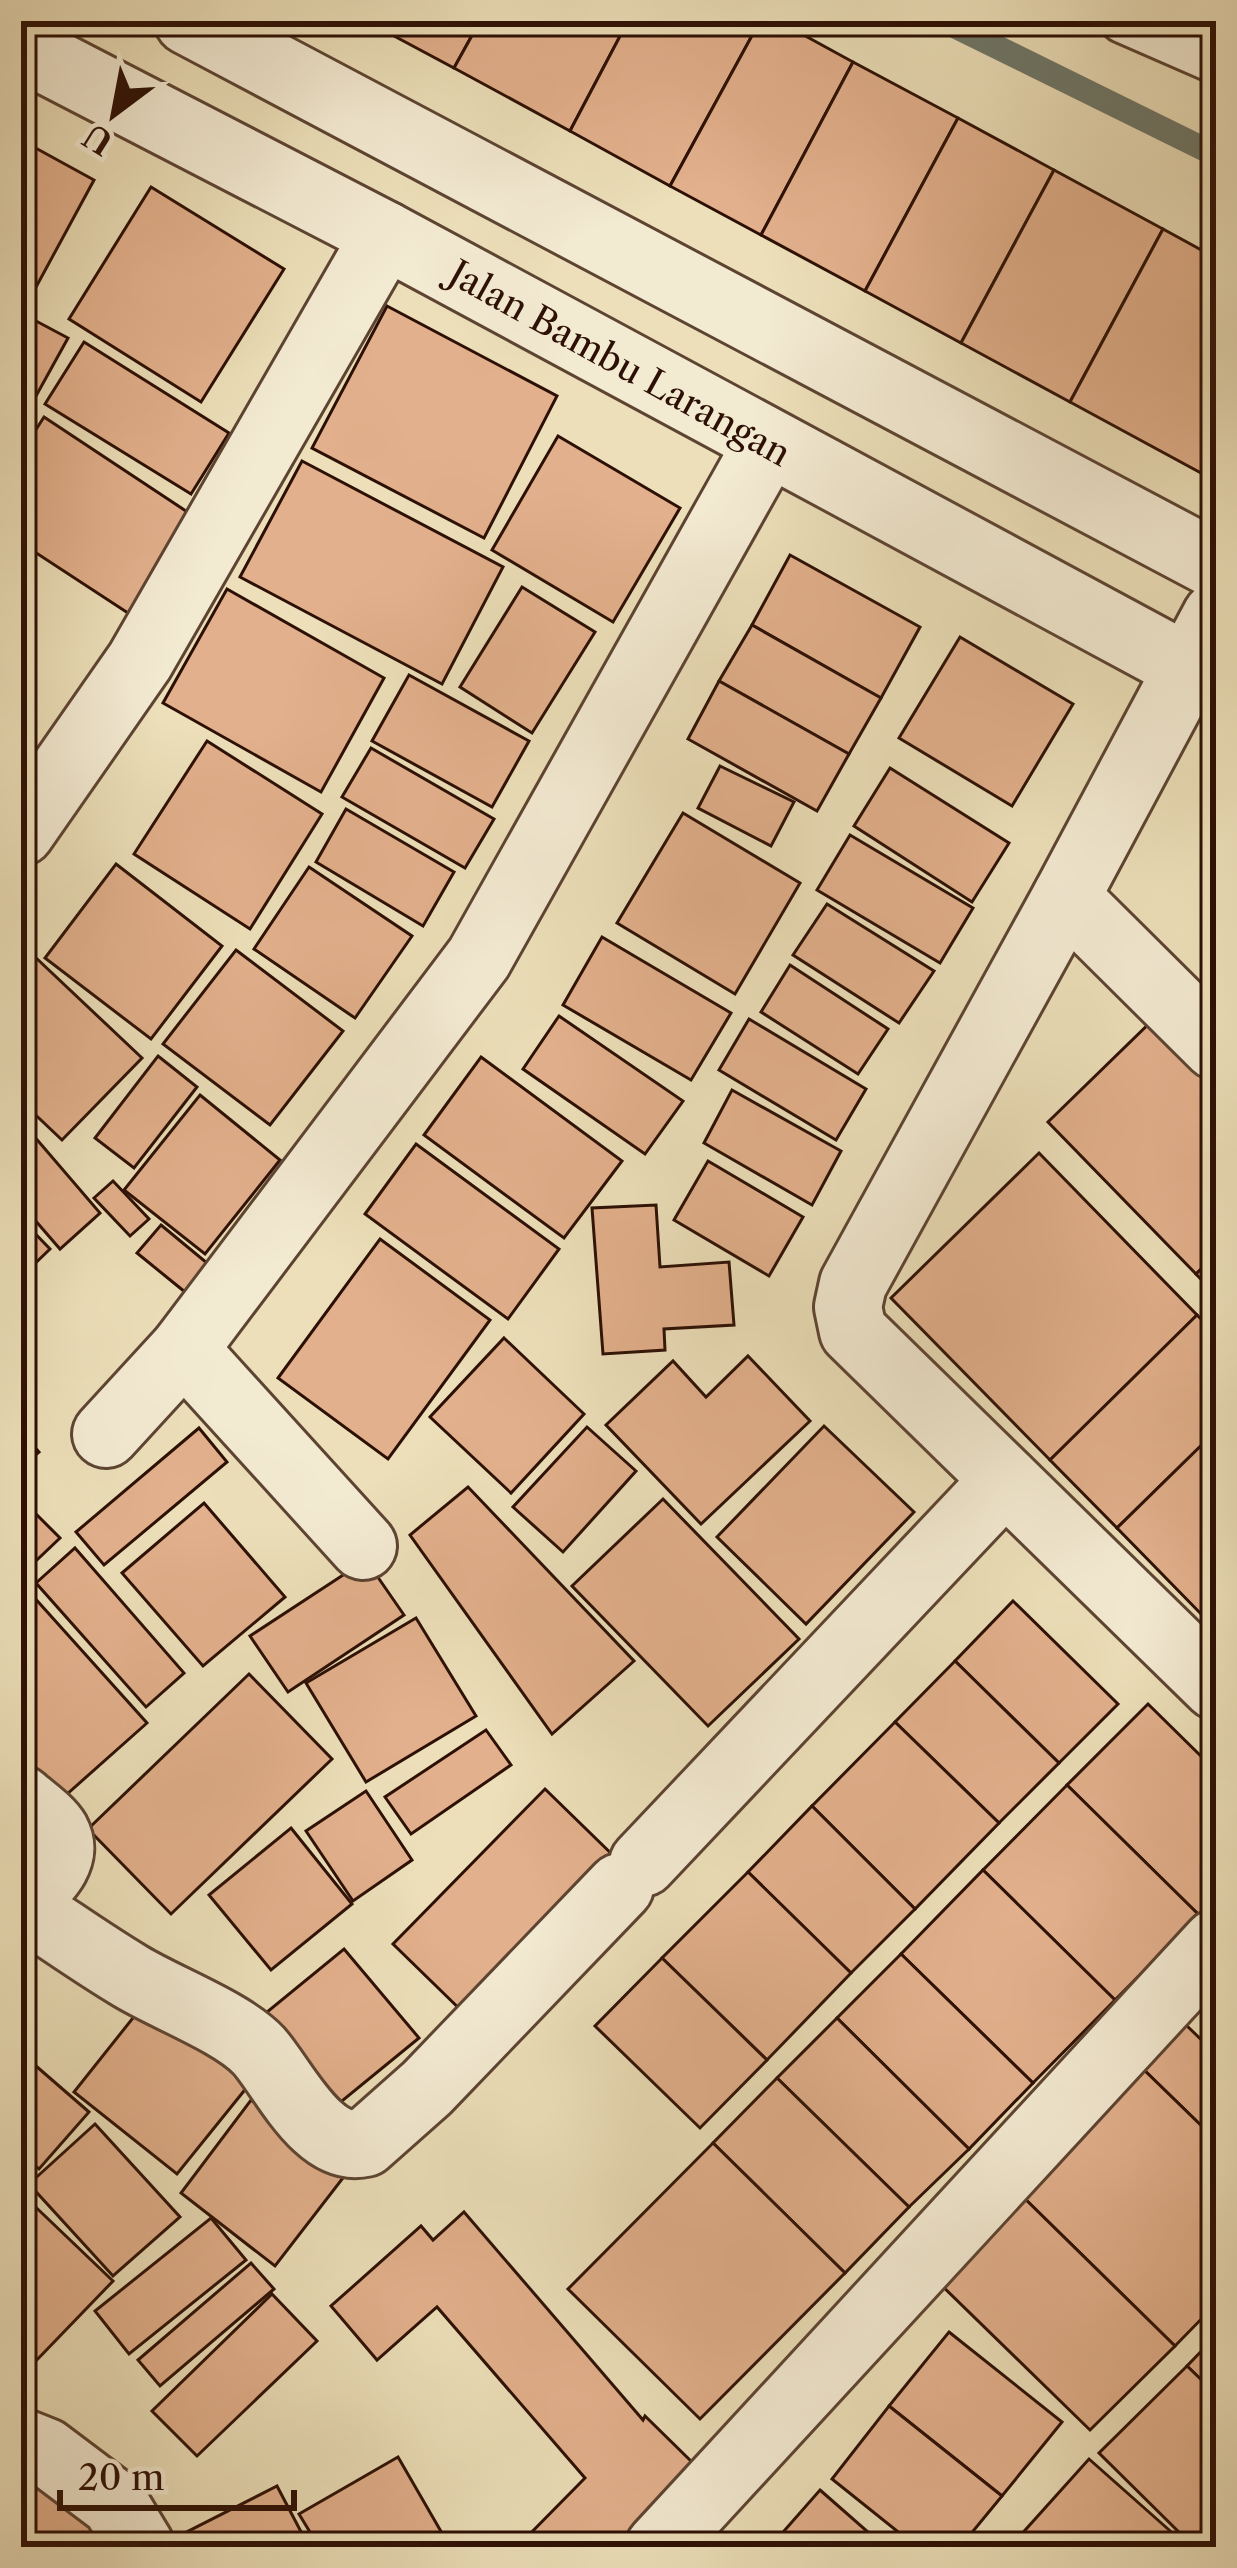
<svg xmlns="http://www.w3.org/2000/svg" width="1237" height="2568" viewBox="0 0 1237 2568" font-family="'Libre Caslon Text',serif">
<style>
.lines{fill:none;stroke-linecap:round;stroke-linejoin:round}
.stream{stroke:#6e786a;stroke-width:24}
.building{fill:#e2b08c;stroke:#2d1005;stroke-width:3}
.service-casing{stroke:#5d4432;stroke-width:48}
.minor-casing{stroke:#5d4432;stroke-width:72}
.tertiary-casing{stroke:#5d4432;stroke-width:72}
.service{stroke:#f3ead2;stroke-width:42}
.minor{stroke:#f3ead2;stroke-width:66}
.tertiary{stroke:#f3ead2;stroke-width:66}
.labels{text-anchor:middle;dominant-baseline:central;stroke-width:9;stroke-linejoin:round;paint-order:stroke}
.street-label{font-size:36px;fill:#2d1005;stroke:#f3ead2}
</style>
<rect width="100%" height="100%" fill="#ecdfb9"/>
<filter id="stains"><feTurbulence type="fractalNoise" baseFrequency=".00167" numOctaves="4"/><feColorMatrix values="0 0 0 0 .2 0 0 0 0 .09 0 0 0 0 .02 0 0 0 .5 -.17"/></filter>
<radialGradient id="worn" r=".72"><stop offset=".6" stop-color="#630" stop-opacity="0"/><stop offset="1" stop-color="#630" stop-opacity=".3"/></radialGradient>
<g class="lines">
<!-- stream -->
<path class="stream" d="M 944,21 L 1216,155"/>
</g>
<!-- building -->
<g class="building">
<path d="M 366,21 L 480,21 L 454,68 Z"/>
<path d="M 480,21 L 628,21 L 570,131 L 454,68 Z"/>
<path d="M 628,21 L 760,21 L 670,186 L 570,131 Z"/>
<path d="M 760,21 L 778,21 L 853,62 L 761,235 L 670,186 Z"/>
<path d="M 853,62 L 958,118 L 865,291 L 761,235 Z"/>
<path d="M 958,118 L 1054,170 L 961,343 L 865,291 Z"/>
<path d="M 21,140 L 94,180 L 29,300 L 21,296 Z"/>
<path d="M 1054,170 L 1163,229 L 1070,402 L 961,343 Z"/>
<path d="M 151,187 L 284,269 L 201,402 L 69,319 Z"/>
<path d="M 1163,229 L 1216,258 L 1214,480 L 1070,402 Z"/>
<path d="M 387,306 L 557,396 L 484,538 L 312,448 Z"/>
<path d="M 21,313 L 68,338 L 36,396 L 21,388 Z"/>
<path d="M 84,342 L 229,433 L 191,494 L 45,404 Z"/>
<path d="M 44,417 L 195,517 L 131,615 L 21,543 L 21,453 Z"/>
<path d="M 558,436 L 680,508 L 613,622 L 492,550 Z"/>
<path d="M 302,461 L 503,567 L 442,684 L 240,577 Z"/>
<path d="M 790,555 L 920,627 L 881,698 L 752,625 Z"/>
<path d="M 522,587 L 595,632 L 532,733 L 460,687 Z"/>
<path d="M 227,589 L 384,678 L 321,792 L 163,703 Z"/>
<path d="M 752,625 L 881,698 L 849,754 L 719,681 Z"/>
<path d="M 960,637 L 1073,704 L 1012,806 L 899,738 Z"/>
<path d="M 409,675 L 529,741 L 492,807 L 372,741 Z"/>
<path d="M 719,681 L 849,754 L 817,811 L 688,739 Z"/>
<path d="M 207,741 L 322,814 L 250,929 L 134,854 Z"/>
<path d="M 371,748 L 494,819 L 465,868 L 342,797 Z"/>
<path d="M 720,766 L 794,802 L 771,846 L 698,808 Z"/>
<path d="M 890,768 L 1009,843 L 972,902 L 854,826 Z"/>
<path d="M 346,809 L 454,872 L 423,926 L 316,862 Z"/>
<path d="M 683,813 L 800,883 L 735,994 L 617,923 Z"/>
<path d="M 850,835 L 973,908 L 940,963 L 817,890 Z"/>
<path d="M 116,864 L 222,946 L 151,1039 L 45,958 Z"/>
<path d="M 309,867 L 412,936 L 355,1018 L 254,949 Z"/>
<path d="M 827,904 L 934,971 L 899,1023 L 793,955 Z"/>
<path d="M 602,937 L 731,1013 L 691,1080 L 563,1005 Z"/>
<path d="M 236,950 L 343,1031 L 270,1125 L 163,1044 Z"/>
<path d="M 34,956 L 142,1058 L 62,1140 L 21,1101 L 21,969 Z"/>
<path d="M 790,965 L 888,1029 L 858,1074 L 761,1012 Z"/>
<path d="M 1163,1010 L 1216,1064 L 1216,1255 L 1196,1274 L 1048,1122 Z"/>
<path d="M 559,1016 L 683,1101 L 645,1154 L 523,1069 Z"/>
<path d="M 749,1019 L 866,1089 L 836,1140 L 719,1070 Z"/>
<path d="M 158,1056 L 197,1087 L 134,1168 L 95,1138 Z"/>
<path d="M 481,1057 L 622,1161 L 564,1238 L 424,1135 Z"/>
<path d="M 732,1090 L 841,1151 L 812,1205 L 704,1143 Z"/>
<path d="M 200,1095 L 280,1160 L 205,1254 L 124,1190 Z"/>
<path d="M 21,1121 L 100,1213 L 60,1249 L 21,1204 Z"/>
<path d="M 416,1144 L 559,1249 L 508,1319 L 365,1214 Z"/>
<path d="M 1039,1153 L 1197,1315 L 1050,1460 L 891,1298 Z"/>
<path d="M 708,1161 L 803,1217 L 769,1276 L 674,1220 Z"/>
<path d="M 113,1181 L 149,1219 L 130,1236 L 94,1198 Z"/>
<path d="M 656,1205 L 660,1267 L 729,1262 L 734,1325 L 664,1329 L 665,1350 L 603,1354 L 592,1208 Z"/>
<path d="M 21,1219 L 50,1249 L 21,1277 Z"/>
<path d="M 161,1225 L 207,1263 L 185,1292 L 137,1253 Z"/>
<path d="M 380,1239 L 490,1320 L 388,1459 L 278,1378 Z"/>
<path d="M 1216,1255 L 1216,1295 L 1196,1274 Z"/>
<path d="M 1197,1315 L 1216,1334 L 1216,1431 L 1117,1528 L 1050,1460 Z"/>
<path d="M 504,1338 L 584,1414 L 511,1493 L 430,1417 Z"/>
<path d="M 748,1356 L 810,1421 L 701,1524 L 606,1425 L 673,1361 L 706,1397 Z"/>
<path d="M 824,1426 L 914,1512 L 806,1624 L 717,1537 Z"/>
<path d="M 587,1427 L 636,1471 L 563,1552 L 513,1507 Z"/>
<path d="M 199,1428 L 227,1462 L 104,1565 L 76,1532 Z"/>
<path d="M 21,1431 L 39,1452 L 21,1467 Z"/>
<path d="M 1216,1431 L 1216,1608 L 1205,1618 L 1117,1528 Z"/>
<path d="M 468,1487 L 634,1661 L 552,1734 L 410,1535 Z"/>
<path d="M 21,1499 L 60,1538 L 21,1575 Z"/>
<path d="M 663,1499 L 799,1639 L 708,1726 L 572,1586 Z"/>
<path d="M 204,1503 L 285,1597 L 203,1666 L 122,1573 Z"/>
<path d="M 75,1548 L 184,1673 L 146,1707 L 36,1583 Z"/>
<path d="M 366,1560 L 404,1615 L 288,1692 L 250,1636 Z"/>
<path d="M 32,1595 L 147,1723 L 48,1811 L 21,1781 L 21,1604 Z"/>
<path d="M 1013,1601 L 1118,1704 L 1059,1763 L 955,1661 Z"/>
<path d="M 416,1618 L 476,1716 L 366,1782 L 306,1683 Z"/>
<path d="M 955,1661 L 1059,1763 L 999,1823 L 895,1722 Z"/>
<path d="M 249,1674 L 332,1759 L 171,1914 L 88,1829 Z"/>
<path d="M 1148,1704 L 1216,1771 L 1216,1898 L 1199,1915 L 1067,1785 Z"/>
<path d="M 895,1722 L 999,1823 L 915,1909 L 812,1806 Z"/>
<path d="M 486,1730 L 511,1765 L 411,1834 L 385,1797 Z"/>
<path d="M 1067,1785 L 1199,1915 L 1115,2000 L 983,1870 Z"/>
<path d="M 545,1789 L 624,1866 L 472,2021 L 393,1944 Z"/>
<path d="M 366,1791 L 412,1860 L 353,1901 L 306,1831 Z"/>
<path d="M 812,1806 L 915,1909 L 851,1973 L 748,1872 Z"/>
<path d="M 291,1828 L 352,1904 L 271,1970 L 209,1895 Z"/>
<path d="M 983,1870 L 1115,2000 L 1033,2083 L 901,1954 Z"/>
<path d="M 748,1872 L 851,1973 L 767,2060 L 662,1958 Z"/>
<path d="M 344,1949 L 419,2038 L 331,2110 L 256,2021 Z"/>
<path d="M 901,1954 L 1033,2083 L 969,2149 L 837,2018 Z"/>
<path d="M 662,1958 L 767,2060 L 700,2128 L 595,2026 Z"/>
<path d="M 152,1994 L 256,2076 L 177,2174 L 74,2092 Z"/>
<path d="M 837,2018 L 969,2149 L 909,2207 L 777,2078 Z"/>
<path d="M 1185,2024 L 1216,2054 L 1216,2140 L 1141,2067 Z"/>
<path d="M 21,2053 L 89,2112 L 39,2169 L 21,2153 Z"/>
<path d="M 1141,2067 L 1216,2140 L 1216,2304 L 1175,2346 L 1018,2192 Z"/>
<path d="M 777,2078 L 909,2207 L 845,2273 L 713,2143 Z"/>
<path d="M 251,2100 L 346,2174 L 275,2266 L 181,2193 Z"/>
<path d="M 95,2124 L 180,2217 L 113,2276 L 29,2184 Z"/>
<path d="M 713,2143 L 845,2273 L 700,2419 L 568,2289 Z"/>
<path d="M 1018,2192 L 1175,2346 L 1090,2430 L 934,2278 Z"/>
<path d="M 23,2195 L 113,2281 L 32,2365 L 21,2355 Z"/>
<path d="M 464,2212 L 643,2420 L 645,2416 L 696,2466 L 615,2547 L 517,2547 L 585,2478 L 437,2307 L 377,2360 L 331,2306 L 421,2226 L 433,2240 Z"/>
<path d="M 211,2218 L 246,2260 L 129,2354 L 95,2311 Z"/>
<path d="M 251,2263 L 274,2289 L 160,2386 L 138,2360 Z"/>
<path d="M 272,2294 L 317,2341 L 197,2456 L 152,2411 Z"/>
<path d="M 949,2332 L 1062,2422 L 1002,2496 L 889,2406 Z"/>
<path d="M 1216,2336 L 1216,2394 L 1187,2366 Z"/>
<path d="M 1187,2366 L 1216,2394 L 1216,2547 L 1194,2547 L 1099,2453 Z"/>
<path d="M 889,2406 L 1002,2496 L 960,2547 L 917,2547 L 832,2479 Z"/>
<path d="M 398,2457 L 450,2547 L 319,2547 L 299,2514 Z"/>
<path d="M 1089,2459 L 1177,2537 L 1168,2547 L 1010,2547 Z"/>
<path d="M 21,2460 L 115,2547 L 21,2547 Z"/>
<path d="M 277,2486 L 309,2547 L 172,2547 L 169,2541 Z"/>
<path d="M 820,2490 L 885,2547 L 770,2547 Z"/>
</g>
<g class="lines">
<defs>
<path id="service" d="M 1122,21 L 1216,62"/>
<g id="minor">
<path d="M 1216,616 L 1066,897 L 853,1284 L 848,1307 L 853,1331 L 1216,1686"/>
<path d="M 21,832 L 140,661 L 385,235"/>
<path d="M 1066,897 L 1216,1046"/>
<path d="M 184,1349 L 363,1546"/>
<path d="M 106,1434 L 184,1349 L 479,958 L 768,443"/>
<path d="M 21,1799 C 31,1808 49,1820 56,1832 C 72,1862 39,1885 21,1904"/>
<path d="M 643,1863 L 1005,1480"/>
<path d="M 21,1905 C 57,1928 93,1954 130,1976 C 166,1998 232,2022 259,2051 C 285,2081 318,2154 365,2143 L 427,2088 L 620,1887"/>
<path d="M 21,2442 L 46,2452 L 115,2504 L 141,2547"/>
<path d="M 659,2547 L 1216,1943"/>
</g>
<g id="tertiary">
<path d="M 188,21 L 1216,565"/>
<path d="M 21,47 L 385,235 L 1216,683"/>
</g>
</defs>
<!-- service casing -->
<use href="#service" class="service-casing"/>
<!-- minor casing -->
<use href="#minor" class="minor-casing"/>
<!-- tertiary casing -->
<use href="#tertiary" class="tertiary-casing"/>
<!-- service -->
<use href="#service" class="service"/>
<!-- minor -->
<use href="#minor" class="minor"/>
<!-- tertiary -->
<use href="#tertiary" class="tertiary"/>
</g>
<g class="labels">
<!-- street labels -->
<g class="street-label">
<text transform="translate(620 363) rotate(29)">Jalan Bambu Larangan</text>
</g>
</g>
<!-- margin -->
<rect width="1237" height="2568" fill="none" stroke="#ecdfb9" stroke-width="72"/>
<rect x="24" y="24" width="1189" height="2520" fill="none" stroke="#2d1005" stroke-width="6"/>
<rect x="36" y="36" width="1165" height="2496" fill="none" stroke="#2d1005" stroke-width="3"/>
<!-- north arrow -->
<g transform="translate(114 114) rotate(212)" stroke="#f3ead2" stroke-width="9" paint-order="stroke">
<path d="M0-9L21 45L0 30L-21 45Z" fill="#2d1005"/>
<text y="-18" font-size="33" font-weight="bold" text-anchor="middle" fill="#2d1005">U</text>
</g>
<!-- scale -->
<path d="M60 2490v18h234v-18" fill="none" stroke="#2d1005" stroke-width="6"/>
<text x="78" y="2490" font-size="36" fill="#2d1005" stroke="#f3ead2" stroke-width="9" paint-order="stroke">20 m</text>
<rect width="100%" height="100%" filter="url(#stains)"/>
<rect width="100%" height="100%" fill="url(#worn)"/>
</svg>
